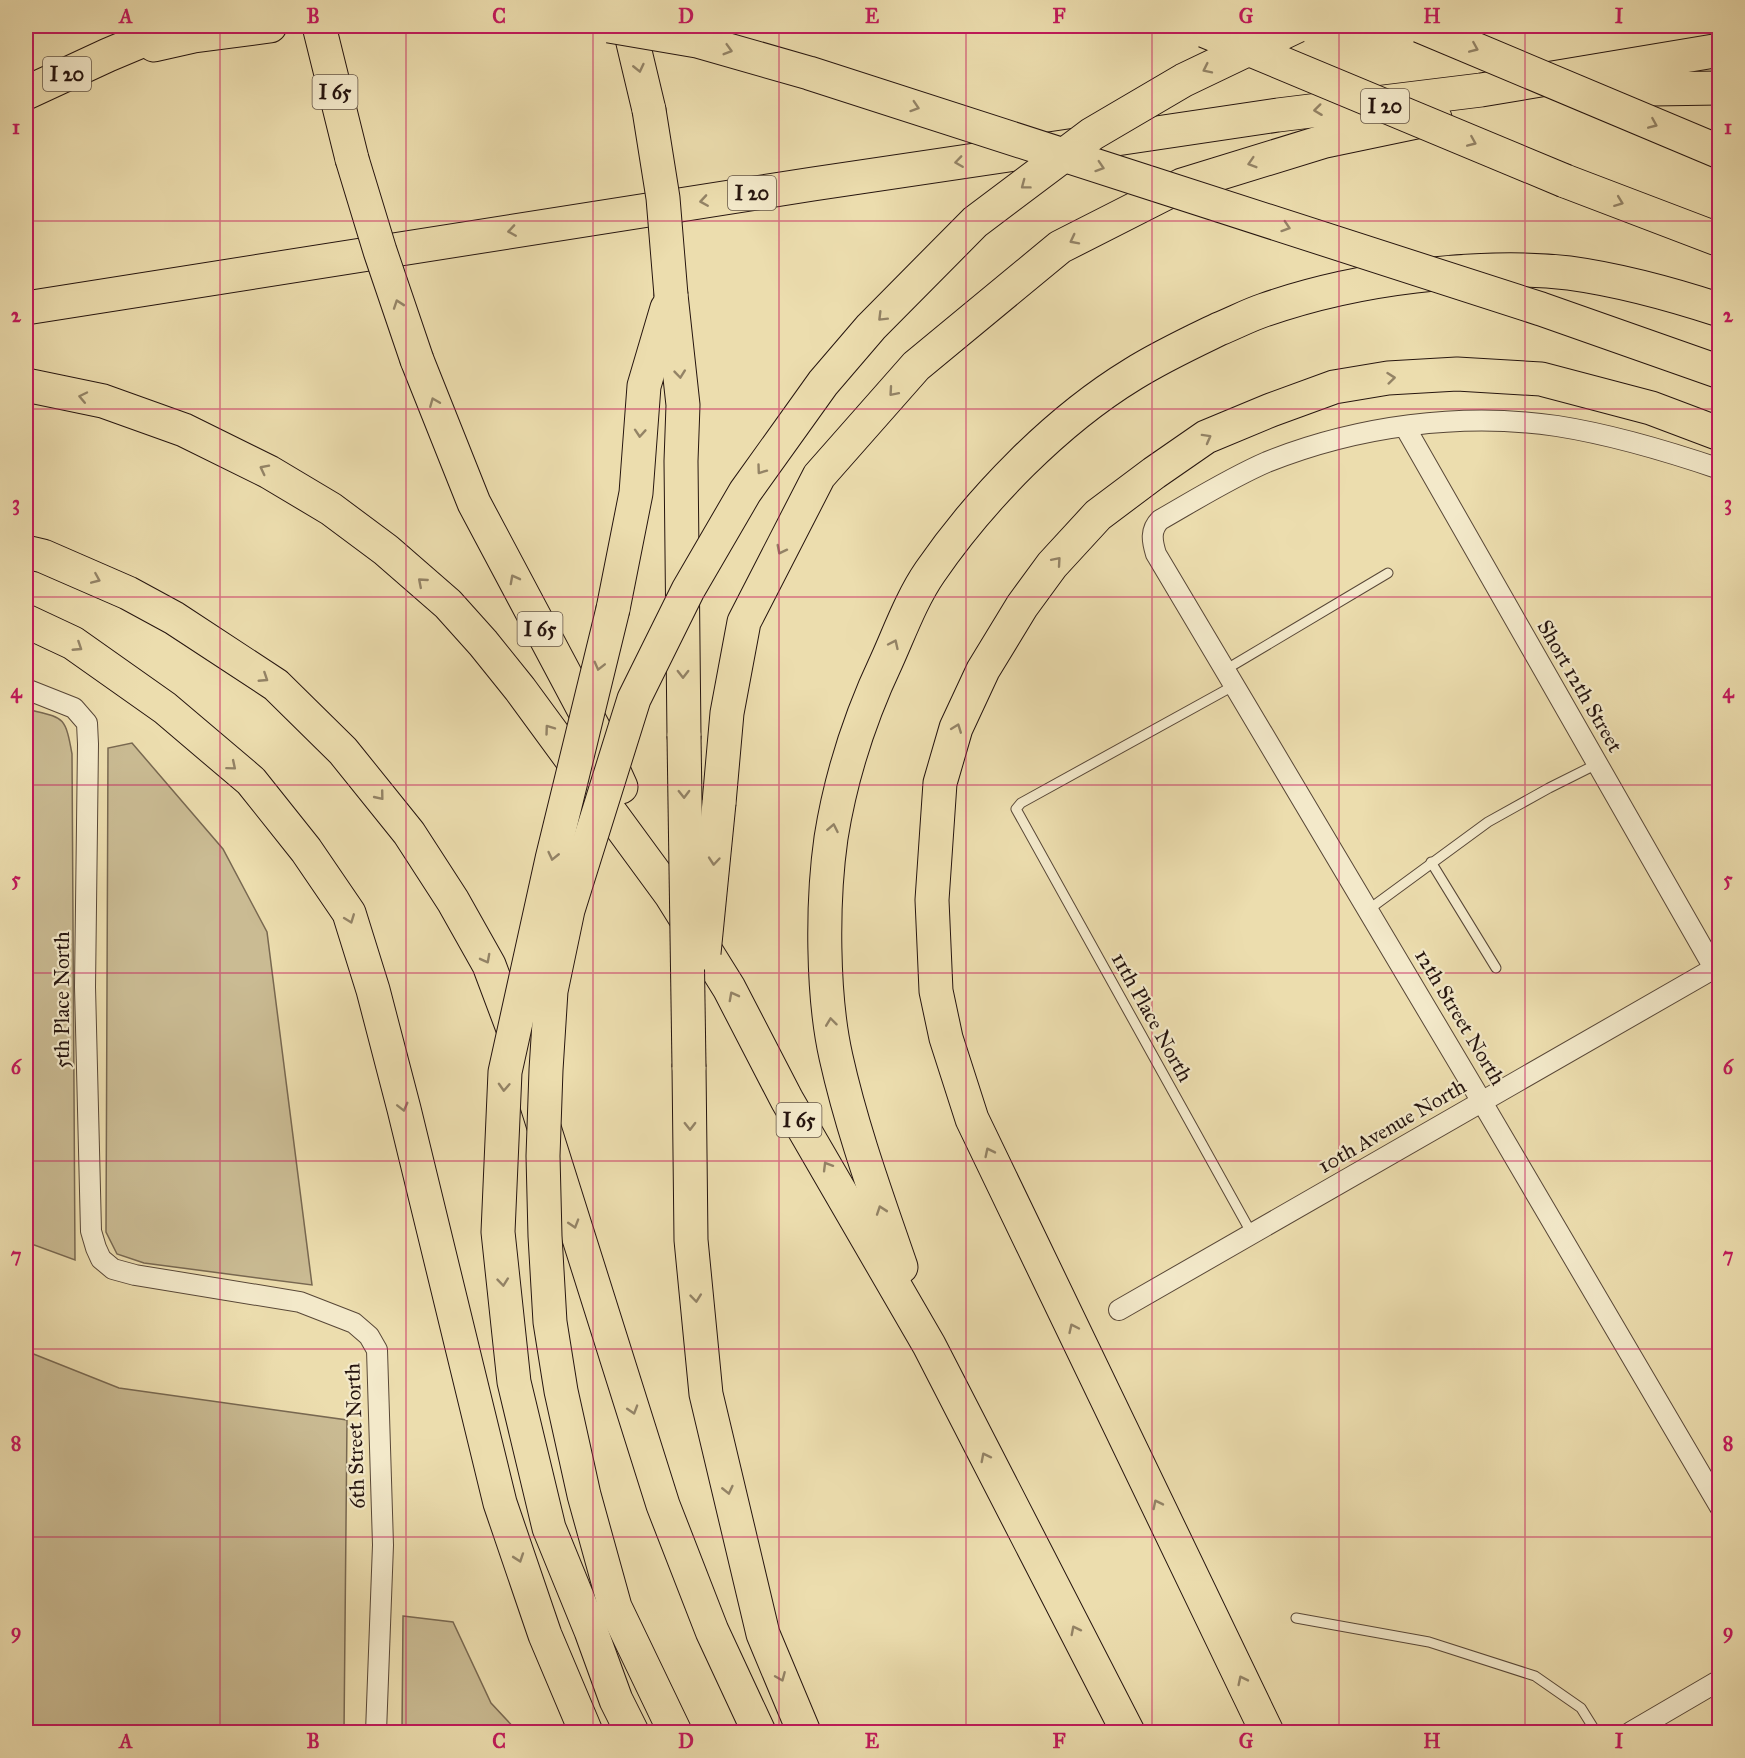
<svg xmlns="http://www.w3.org/2000/svg" width="1745" height="1758" viewBox="0 0 1745 1758" font-family="'IM FELL Great Primer',serif">
<style>
.green{fill:#cabb93;stroke:#786851;stroke-width:1.5}
.lines{fill:none;stroke-linecap:round;stroke-linejoin:round}
.service-casing{stroke:#584737;stroke-width:11}
.minor-casing{stroke:#584737;stroke-width:22}
.motorway-casing{stroke:#26150f;stroke-width:35}
.service{stroke:#f3e9ca;stroke-width:9}
.minor{stroke:#f3e9ca;stroke-width:20}
.motorway{stroke:#ecddae;stroke-width:33}
.motorway-bridge-casing{stroke:#26150f;stroke-width:35;stroke-linecap:butt}
.motorway-bridge{stroke:#ecddae;stroke-width:33}
.oneway{stroke:#938366}
.grid{fill:none;stroke:#c2185b;stroke-width:1.5;stroke-opacity:0.55}
.labels{text-anchor:middle;dominant-baseline:central;stroke-width:4.5;stroke-linejoin:round;paint-order:stroke}
.shield{fill:#f3e9ca;stroke:#645547;stroke-width:1.5}
.shield-label{font-size:20px;font-weight:bold;fill:#26150f}
.street-label{font-size:21px;fill:#26150f;stroke:#f3e9ca}
.neatline{fill:none;stroke:#c2185b;stroke-width:2}
.grid-label{font-size:20px;text-anchor:middle;font-weight:bold;fill:#c2185b}
</style>
<rect width="100%" height="100%" fill="#ecddae"/>
<filter id="stains"><feTurbulence type="fractalNoise" baseFrequency=".00333" numOctaves="4"/><feColorMatrix values="0 0 0 0 .2 0 0 0 0 .09 0 0 0 0 .02 0 0 0 .5 -.17"/></filter>
<radialGradient id="worn" r=".72"><stop offset=".6" stop-color="#630" stop-opacity="0"/><stop offset="1" stop-color="#630" stop-opacity=".3"/></radialGradient>
<!-- green -->
<g class="green">
<path d="M 26,709 C 63,718 65,714 72,754 L 75,1260 L 26,1242 Z"/>
<path d="M 132,743 L 223,849 L 267,932 L 312,1285 L 144,1263 L 117,1254 L 106,1232 L 108,748 Z"/>
<path d="M 26,1351 L 119,1388 L 347,1420 L 344,1732 L 26,1732 Z"/>
<path d="M 403,1616 L 453,1622 L 491,1703 L 518,1732 L 402,1732 Z"/>
</g>
<g class="lines">
<defs>
<g id="service">
<path d="M 1225,670 L 1388,573"/>
<path d="M 1235,685 L 1021,803 L 1016,809 L 1252,1234"/>
<path d="M 1431,862 L 1496,968"/>
<path d="M 1368,910 L 1488,822 L 1549,788 L 1597,764"/>
<path d="M 1296,1618 L 1429,1642 L 1535,1676 L 1581,1708 L 1596,1732"/>
</g>
<g id="minor">
<path d="M 1405,427 L 1714,968"/>
<path d="M 1720,469 C 1670,452 1608,434 1557,426 C 1461,412 1357,426 1267,462 C 1230,478 1195,500 1160,520 C 1150,530 1152,541 1156,554 L 1482,1102 L 1720,1507"/>
<path d="M 26,689 L 74,708 L 87,723 L 88,744 L 85,987 L 91,1231 L 96,1248 L 101,1259 L 113,1269 L 135,1275 L 300,1302 L 354,1323 L 369,1336 L 377,1350 L 383,1545 L 376,1732"/>
<path d="M 1119,1310 L 1720,965"/>
<path d="M 1631,1732 L 1720,1680"/>
</g>
<g id="motorway">
<path d="M 319,26 L 352,159"/>
<path d="M 629,26 L 649,110"/>
<path d="M 154,45 L 194,36 L 270,26"/>
<path d="M 1585,90 L 1720,88"/>
<path d="M 26,93 L 108,55 L 177,26"/>
<path d="M 1565,181 L 1720,240"/>
<path d="M 671,295 L 683,405 L 681,461 L 684,736"/>
<path d="M 26,308 L 813,184 L 1278,115 L 1481,90 L 1720,50"/>
<path d="M 417,360 L 474,503 L 600,740 L 621,787"/>
<path d="M 26,385 L 103,401 L 184,430 L 269,472 L 331,509 L 386,550 L 448,604 L 483,643 L 520,689 L 671,895 L 729,988 L 787,1100 L 929,1345 L 1128,1732"/>
<path d="M 26,552 L 43,556 L 128,593 L 174,618 L 276,685 L 343,751 L 409,833 L 453,901 L 489,965 L 513,1029 L 663,1505 L 712,1631 L 759,1732"/>
<path d="M 613,609 L 636,493 L 644,386 L 667,308"/>
<path d="M 26,621 L 73,643 L 165,708 L 251,781 L 306,850 L 349,913 L 373,990 L 404,1109 L 500,1503 L 545,1635 L 586,1732"/>
<path d="M 719,803 L 727,713 L 744,622 L 819,476 L 916,366 L 1060,247 L 1182,185 L 1325,141 L 1435,118"/>
<path d="M 689,1067 L 691,1240 L 706,1394 L 763,1634 L 804,1732"/>
<path d="M 901,1267 C 877,1197 852,1129 836,1057 C 822,995 822,901 831,838 C 841,775 860,717 887,660 C 900,631 912,598 930,572 C 981,498 1056,421 1133,374 C 1160,357 1190,343 1219,329 C 1234,323 1249,315 1264,310 C 1313,293 1364,282 1415,276 C 1465,270 1519,267 1569,273 C 1620,280 1671,294 1720,310"/>
<path d="M 1267,1732 L 972,1119 L 946,1038 L 936,991 L 932,900 L 940,783 L 956,728 L 983,670 L 1022,606 L 1052,565 L 1098,515 L 1154,473 L 1206,437 L 1271,410 L 1334,387 L 1388,378 L 1457,374 L 1541,379 L 1651,408 L 1720,434"/>
</g>
</defs>
<!-- service casing -->
<use href="#service" class="service-casing"/>
<!-- minor casing -->
<use href="#minor" class="minor-casing"/>
<!-- motorway casing -->
<use href="#motorway" class="motorway-casing"/>
<!-- service -->
<use href="#service" class="service"/>
<!-- minor -->
<use href="#minor" class="minor"/>
<!-- motorway -->
<use href="#motorway" class="motorway"/>
<defs>
<g id="motorway-bridge">
<path d="M 609,26 L 697,41 L 809,73 L 1541,309 L 1720,372"/>
<path d="M 1420,26 L 1720,152"/>
<path d="M 1205,31 L 1565,181"/>
<path d="M 649,110 L 663,198 L 671,295"/>
<path d="M 352,159 L 380,251 L 417,360"/>
<path d="M 613,609 L 552,859 L 505,1072 L 498,1232 L 514,1382 L 549,1528 L 591,1631 L 616,1700 L 632,1732"/>
<path d="M 684,736 L 689,1067"/>
<path d="M 704,953 L 719,803"/>
<path d="M 675,1732 L 615,1607 L 584,1495 L 561,1391 L 550,1322 L 545,1236 L 543,1156 L 546,1070 L 551,991 L 568,910 L 634,699 L 688,590 L 745,492 L 823,383 L 871,327 L 975,222 L 1092,134 L 1184,80 L 1297,26"/>
</g>
</defs>
<!-- motorway-bridge casing -->
<use href="#motorway-bridge" class="motorway-bridge-casing"/>
<!-- motorway-bridge -->
<use href="#motorway-bridge" class="motorway-bridge"/>
</g>
<!-- one-way arrows -->
<defs><path id="oneway-chevron" d="M-2-3.5L2.5 0L-2 3.5" fill="none" stroke-width="1.6" stroke-linecap="round" stroke-linejoin="round" transform="scale(1.5)"/></defs>
<g class="oneway">
<use href="#oneway-chevron" transform="translate(1474 48) rotate(23)"/>
<use href="#oneway-chevron" transform="translate(728 50) rotate(16)"/>
<use href="#oneway-chevron" transform="translate(639 68) rotate(77)"/>
<use href="#oneway-chevron" transform="translate(1207 69) rotate(154)"/>
<use href="#oneway-chevron" transform="translate(915 107) rotate(18)"/>
<use href="#oneway-chevron" transform="translate(1318 110) rotate(173)"/>
<use href="#oneway-chevron" transform="translate(1653 124) rotate(23)"/>
<use href="#oneway-chevron" transform="translate(1472 142) rotate(23)"/>
<use href="#oneway-chevron" transform="translate(959 162) rotate(172)"/>
<use href="#oneway-chevron" transform="translate(1252 163) rotate(163)"/>
<use href="#oneway-chevron" transform="translate(1100 167) rotate(18)"/>
<use href="#oneway-chevron" transform="translate(1025 185) rotate(143)"/>
<use href="#oneway-chevron" transform="translate(704 201) rotate(171)"/>
<use href="#oneway-chevron" transform="translate(1619 202) rotate(21)"/>
<use href="#oneway-chevron" transform="translate(1286 227) rotate(18)"/>
<use href="#oneway-chevron" transform="translate(512 231) rotate(171)"/>
<use href="#oneway-chevron" transform="translate(1074 240) rotate(153)"/>
<use href="#oneway-chevron" transform="translate(398 304) rotate(-109)"/>
<use href="#oneway-chevron" transform="translate(882 317) rotate(135)"/>
<use href="#oneway-chevron" transform="translate(680 374) rotate(84)"/>
<use href="#oneway-chevron" transform="translate(1391 378) rotate(-6)"/>
<use href="#oneway-chevron" transform="translate(893 392) rotate(131)"/>
<use href="#oneway-chevron" transform="translate(83 397) rotate(-168)"/>
<use href="#oneway-chevron" transform="translate(434 402) rotate(-112)"/>
<use href="#oneway-chevron" transform="translate(640 433) rotate(94)"/>
<use href="#oneway-chevron" transform="translate(1207 438) rotate(-29)"/>
<use href="#oneway-chevron" transform="translate(264 469) rotate(-153)"/>
<use href="#oneway-chevron" transform="translate(761 470) rotate(126)"/>
<use href="#oneway-chevron" transform="translate(781 550) rotate(117)"/>
<use href="#oneway-chevron" transform="translate(1057 561) rotate(-49)"/>
<use href="#oneway-chevron" transform="translate(96 579) rotate(23)"/>
<use href="#oneway-chevron" transform="translate(514 579) rotate(-118)"/>
<use href="#oneway-chevron" transform="translate(422 582) rotate(-139)"/>
<use href="#oneway-chevron" transform="translate(894 644) rotate(-65)"/>
<use href="#oneway-chevron" transform="translate(78 647) rotate(33)"/>
<use href="#oneway-chevron" transform="translate(599 666) rotate(104)"/>
<use href="#oneway-chevron" transform="translate(683 674) rotate(90)"/>
<use href="#oneway-chevron" transform="translate(264 678) rotate(33)"/>
<use href="#oneway-chevron" transform="translate(957 728) rotate(-69)"/>
<use href="#oneway-chevron" transform="translate(549 729) rotate(-126)"/>
<use href="#oneway-chevron" transform="translate(232 766) rotate(40)"/>
<use href="#oneway-chevron" transform="translate(684 794) rotate(89)"/>
<use href="#oneway-chevron" transform="translate(380 796) rotate(51)"/>
<use href="#oneway-chevron" transform="translate(833 828) rotate(-79)"/>
<use href="#oneway-chevron" transform="translate(553 856) rotate(103)"/>
<use href="#oneway-chevron" transform="translate(714 861) rotate(95)"/>
<use href="#oneway-chevron" transform="translate(350 919) rotate(69)"/>
<use href="#oneway-chevron" transform="translate(486 959) rotate(62)"/>
<use href="#oneway-chevron" transform="translate(733 996) rotate(-118)"/>
<use href="#oneway-chevron" transform="translate(831 1022) rotate(-97)"/>
<use href="#oneway-chevron" transform="translate(504 1087) rotate(93)"/>
<use href="#oneway-chevron" transform="translate(403 1107) rotate(76)"/>
<use href="#oneway-chevron" transform="translate(690 1126) rotate(89)"/>
<use href="#oneway-chevron" transform="translate(989 1152) rotate(-116)"/>
<use href="#oneway-chevron" transform="translate(827 1166) rotate(-121)"/>
<use href="#oneway-chevron" transform="translate(881 1210) rotate(-109)"/>
<use href="#oneway-chevron" transform="translate(574 1224) rotate(73)"/>
<use href="#oneway-chevron" transform="translate(503 1282) rotate(84)"/>
<use href="#oneway-chevron" transform="translate(696 1298) rotate(84)"/>
<use href="#oneway-chevron" transform="translate(1073 1328) rotate(-115)"/>
<use href="#oneway-chevron" transform="translate(633 1410) rotate(73)"/>
<use href="#oneway-chevron" transform="translate(985 1457) rotate(-117)"/>
<use href="#oneway-chevron" transform="translate(728 1490) rotate(77)"/>
<use href="#oneway-chevron" transform="translate(1157 1504) rotate(-116)"/>
<use href="#oneway-chevron" transform="translate(519 1558) rotate(71)"/>
<use href="#oneway-chevron" transform="translate(1075 1630) rotate(-117)"/>
<use href="#oneway-chevron" transform="translate(781 1677) rotate(67)"/>
<use href="#oneway-chevron" transform="translate(1242 1680) rotate(-116)"/>
</g>
<!-- grid -->
<path class="grid" d="M 220,26 L 220,1732M 406,26 L 406,1732M 593,26 L 593,1732M 779,26 L 779,1732M 966,26 L 966,1732M 1152,26 L 1152,1732M 1339,26 L 1339,1732M 1525,26 L 1525,1732M 26,221 L 1720,221M 26,409 L 1720,409M 26,597 L 1720,597M 26,785 L 1720,785M 26,973 L 1720,973M 26,1161 L 1720,1161M 26,1349 L 1720,1349M 26,1537 L 1720,1537"/>
<g class="labels">
<!-- shield labels -->
<g class="shield">
<rect x="43" y="57" width="48" height="34" rx="4.5"/>
<rect x="312.5" y="75" width="45" height="34" rx="4.5"/>
<rect x="1361" y="89" width="48" height="34" rx="4.5"/>
<rect x="728" y="176" width="48" height="34" rx="4.5"/>
<rect x="517.5" y="612" width="45" height="34" rx="4.5"/>
<rect x="776.5" y="1103" width="45" height="34" rx="4.5"/>
</g>
<g class="shield-label">
<text x="67" y="74">I 20</text>
<text x="335" y="92">I 65</text>
<text x="1385" y="106">I 20</text>
<text x="752" y="193">I 20</text>
<text x="540" y="629">I 65</text>
<text x="799" y="1120">I 65</text>
</g>
<!-- street labels -->
<g class="street-label">
<text transform="translate(1580 686) rotate(60)">Short 12th Street</text>
<text transform="translate(62 1000) rotate(-90)">5th Place North</text>
<text transform="translate(1152 1017) rotate(61)">11th Place North</text>
<text transform="translate(1460 1017) rotate(59)">12th Street North</text>
<text transform="translate(1392 1126) rotate(-30)">10th Avenue North</text>
<text transform="translate(355 1436) rotate(-92)">6th Street North</text>
</g>
</g>
<!-- margin -->
<rect width="1745" height="1758" fill="none" stroke="#ecddae" stroke-width="66"/>
<rect x="33" y="33" width="1679" height="1692" class="neatline"/>
<g class="grid-label">
<text x="126" y="23">A</text>
<text x="313" y="23">B</text>
<text x="499" y="23">C</text>
<text x="686" y="23">D</text>
<text x="872" y="23">E</text>
<text x="1059" y="23">F</text>
<text x="1246" y="23">G</text>
<text x="1432" y="23">H</text>
<text x="1619" y="23">I</text>
<text x="16" y="134">1</text>
<text x="1728" y="134">1</text>
<text x="16" y="322">2</text>
<text x="1728" y="322">2</text>
<text x="16" y="510">3</text>
<text x="1728" y="510">3</text>
<text x="16" y="698">4</text>
<text x="1728" y="698">4</text>
<text x="16" y="886">5</text>
<text x="1728" y="886">5</text>
<text x="16" y="1074">6</text>
<text x="1728" y="1074">6</text>
<text x="16" y="1262">7</text>
<text x="1728" y="1262">7</text>
<text x="16" y="1450">8</text>
<text x="1728" y="1450">8</text>
<text x="16" y="1638">9</text>
<text x="1728" y="1638">9</text>
<text x="126" y="1748">A</text>
<text x="313" y="1748">B</text>
<text x="499" y="1748">C</text>
<text x="686" y="1748">D</text>
<text x="872" y="1748">E</text>
<text x="1059" y="1748">F</text>
<text x="1246" y="1748">G</text>
<text x="1432" y="1748">H</text>
<text x="1619" y="1748">I</text>
</g>
<rect width="100%" height="100%" filter="url(#stains)"/>
<rect width="100%" height="100%" fill="url(#worn)"/>
</svg>
